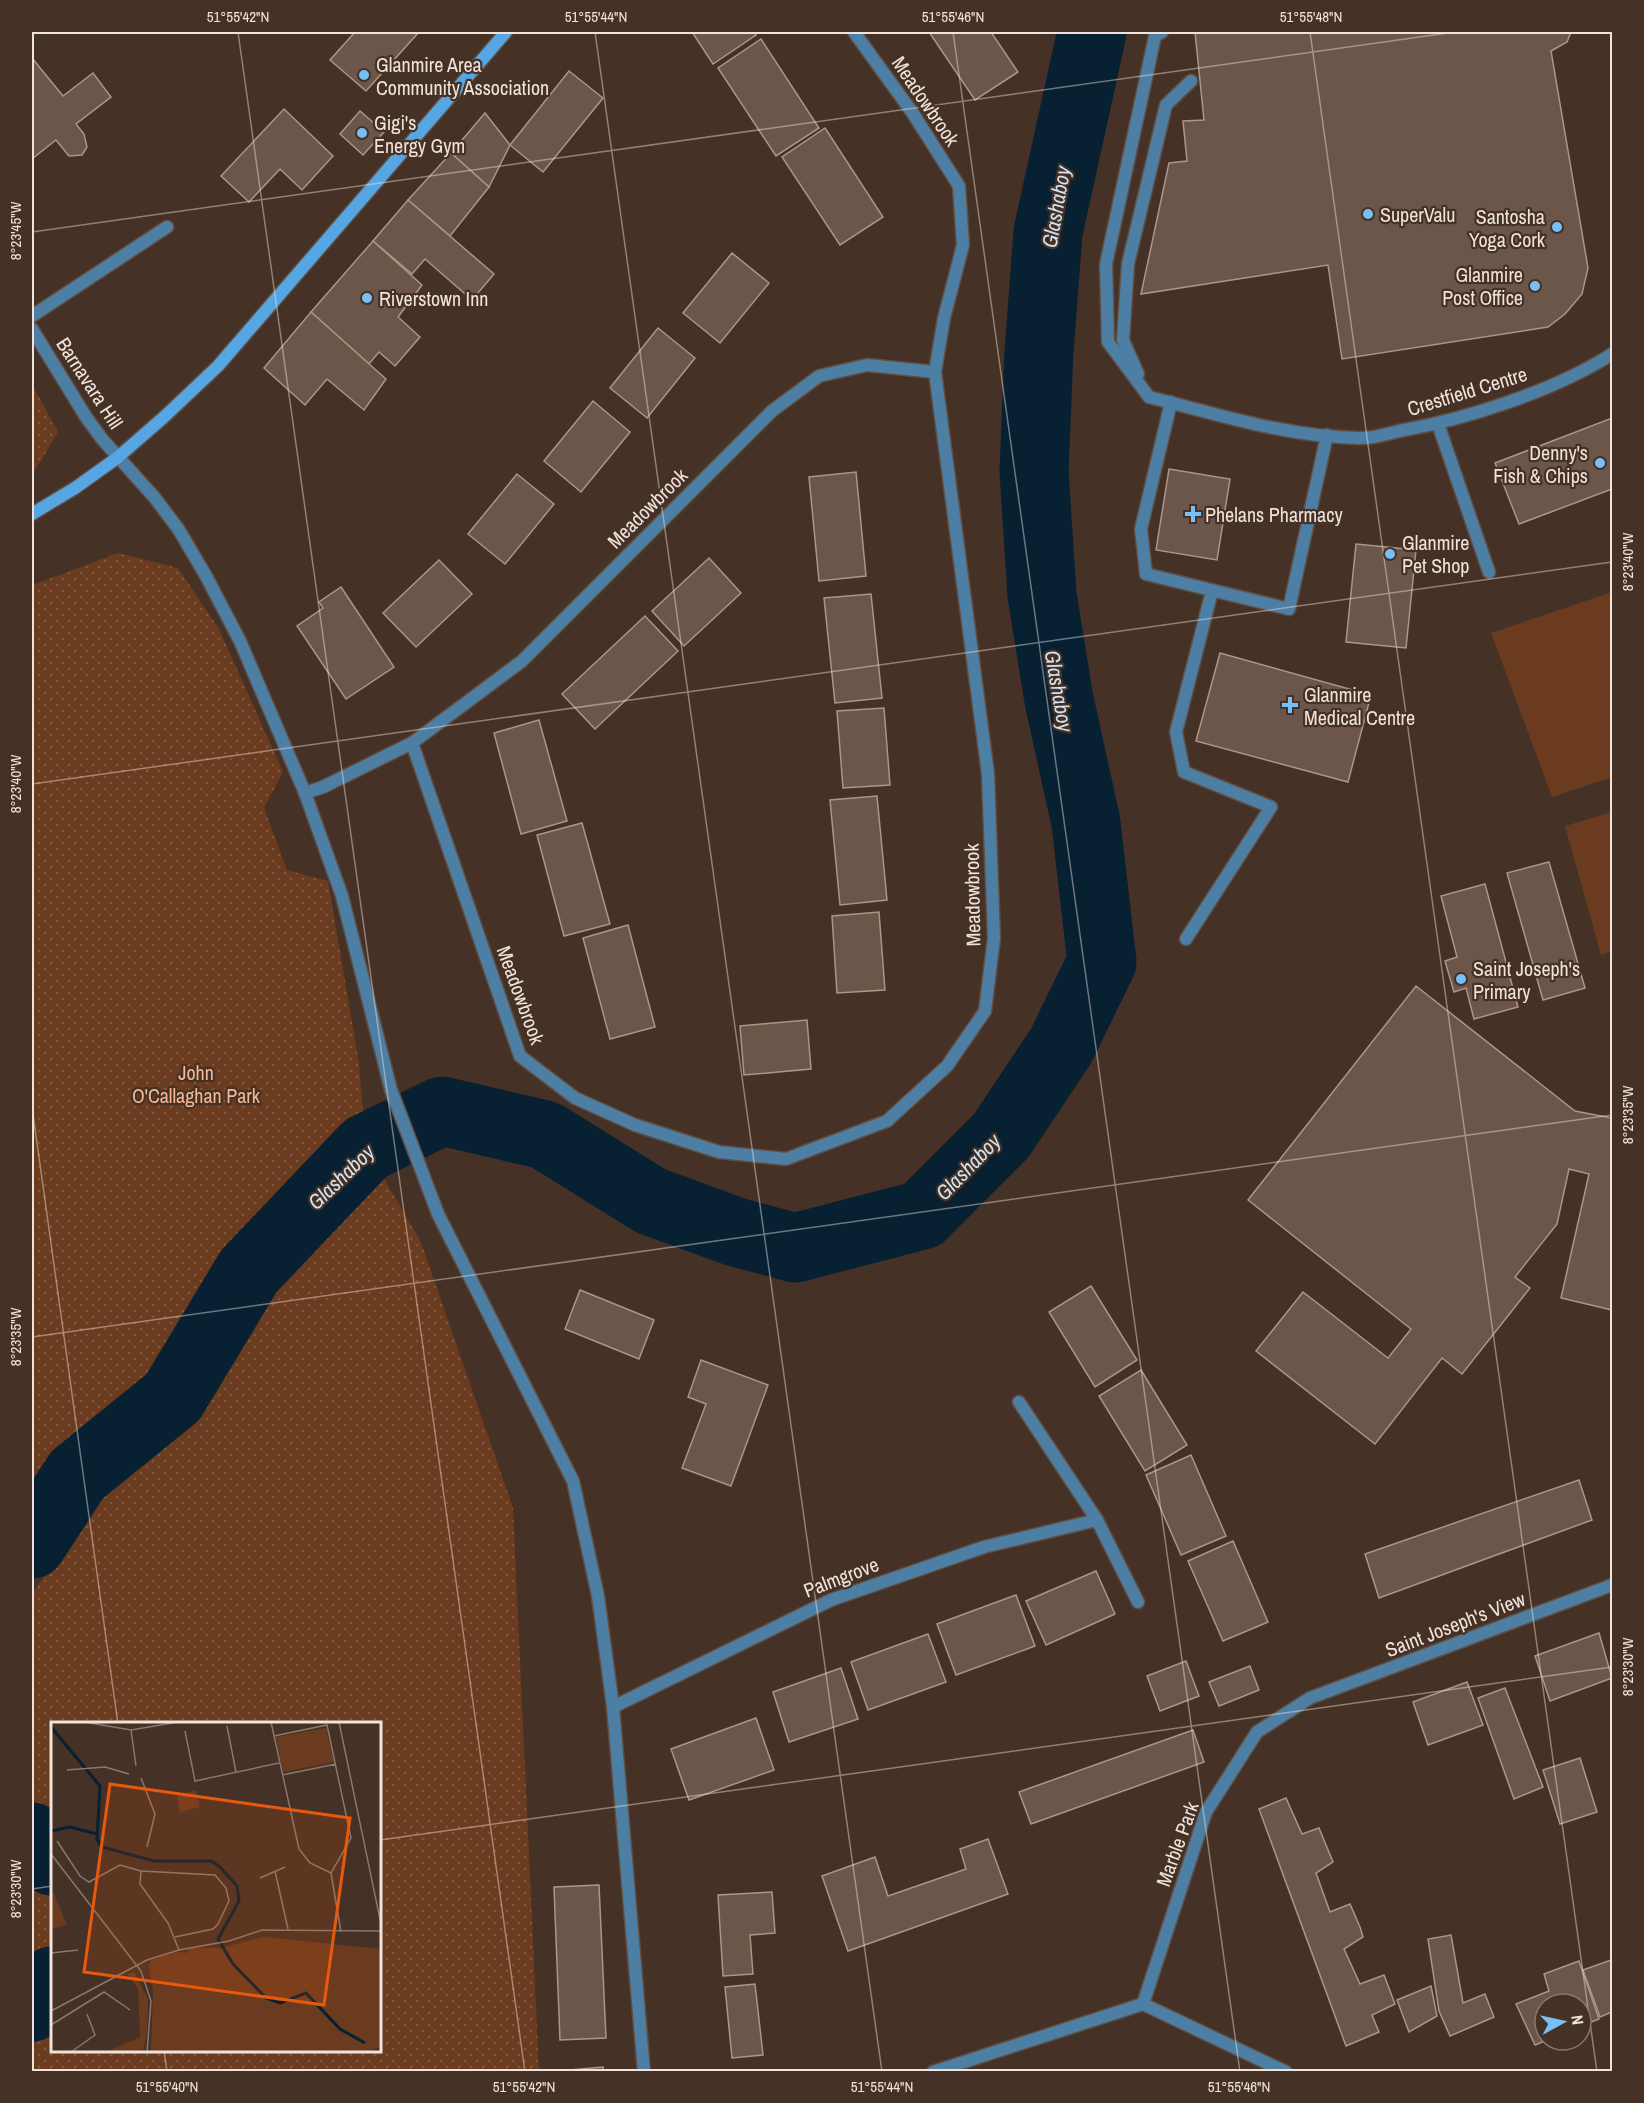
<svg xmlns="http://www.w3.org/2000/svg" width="1644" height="2103" viewBox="0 0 1644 2103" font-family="'Archivo Narrow',sans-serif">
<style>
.grass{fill:url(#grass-dots);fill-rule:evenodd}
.pitch{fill:#6a3b1e}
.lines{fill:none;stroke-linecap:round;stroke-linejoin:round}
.river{stroke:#072032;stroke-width:69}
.building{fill:#6c5549;stroke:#ae9588;stroke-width:1.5}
.service-casing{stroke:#604d42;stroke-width:15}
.minor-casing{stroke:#604d42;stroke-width:15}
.tertiary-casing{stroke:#604d42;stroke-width:15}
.secondary-casing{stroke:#604d42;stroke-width:15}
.service{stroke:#4d7ea4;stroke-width:12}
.minor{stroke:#4d7ea4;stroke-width:12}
.tertiary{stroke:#4d7ea4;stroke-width:12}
.secondary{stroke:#55a6e2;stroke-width:12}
.ticks{fill:none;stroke:#f0e3db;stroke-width:1.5;stroke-opacity:0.45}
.poi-dot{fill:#77c0f7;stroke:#453125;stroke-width:2}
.labels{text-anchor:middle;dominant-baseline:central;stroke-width:4.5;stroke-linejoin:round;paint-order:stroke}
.poi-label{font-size:20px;fill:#f0e3db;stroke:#453125;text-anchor:start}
.street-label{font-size:20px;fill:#f0e3db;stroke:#453125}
.park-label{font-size:20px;fill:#f6b794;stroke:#453125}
.water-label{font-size:21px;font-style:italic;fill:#d1e4f3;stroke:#453125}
.inset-river{fill:none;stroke:#072032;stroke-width:3}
.inset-road{fill:none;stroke:#89786e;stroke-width:1.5}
.view{fill:#e8590c;fill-opacity:0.15;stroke:#e8590c;stroke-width:3}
.inset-edge{fill:none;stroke:#f0e3db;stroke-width:3}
.neatline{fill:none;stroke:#f0e3db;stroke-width:2}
.ticks-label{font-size:15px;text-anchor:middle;fill:#f0e3db}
</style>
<defs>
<pattern id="grass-dots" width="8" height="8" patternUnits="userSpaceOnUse" patternTransform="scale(1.5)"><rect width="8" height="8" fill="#6a3b1e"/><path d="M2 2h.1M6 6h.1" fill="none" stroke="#80573e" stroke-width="1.8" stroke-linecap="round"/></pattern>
</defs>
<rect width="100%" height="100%" fill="#453125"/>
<!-- grass -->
<g class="grass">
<path d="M 33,386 L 58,432 L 36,469 L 32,472 L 32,388 Z"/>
<path d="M 118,553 L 178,568 L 219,629 L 283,772 L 264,808 L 287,870 L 328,881 L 359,1063 L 366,1148 L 421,1242 L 513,1508 L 539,2071 L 32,2071 L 32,1837 L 37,1841 L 32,1826 L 32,1593 L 361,1154 L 249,1271 L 173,1397 L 32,1558 L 32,585 ZM 52,1724 L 380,1724 L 380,2050 L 52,2050 Z"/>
</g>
<!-- pitch -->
<g class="pitch">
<path d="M 1612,592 L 1612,777 L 1552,797 L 1491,633 Z"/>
<path d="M 1612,812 L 1612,951 L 1601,955 L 1565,826 Z"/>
</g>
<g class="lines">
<!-- river -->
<g class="river">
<path d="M 32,1544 L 77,1475 L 173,1397 L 249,1271 L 366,1148 L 442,1111 L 545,1135 L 651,1201 L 736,1232 L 795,1248 L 922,1215 L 1001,1136 L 1061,1046 L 1102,962 L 1086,823 L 1059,700 L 1042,595 L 1034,471 L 1039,351 L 1048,232 L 1092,32"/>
<path d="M 32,1837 L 50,1854 L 52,1861"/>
<path d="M 32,2007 L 52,1981"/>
</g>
</g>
<!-- building -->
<g class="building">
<path d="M 355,32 L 419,32 L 366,91 L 330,60 Z"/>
<path d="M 692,32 L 754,32 L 756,35 L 713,64 Z"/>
<path d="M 929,32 L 991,32 L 1018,72 L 975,100 Z"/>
<path d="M 1195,32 L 1571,32 L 1567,42 L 1551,51 L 1588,268 L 1582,294 L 1565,314 L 1548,327 L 1342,359 L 1328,265 L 1141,294 L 1169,163 L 1187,161 L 1183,121 L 1204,120 Z"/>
<path d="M 761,39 L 819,128 L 776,156 L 718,68 Z"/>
<path d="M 32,58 L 63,96 L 93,73 L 111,97 L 76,124 L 84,134 L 87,147 L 82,155 L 69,156 L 56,140 L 33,158 L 32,156 Z"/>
<path d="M 569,71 L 603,98 L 543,172 L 510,145 Z"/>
<path d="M 284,109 L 333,156 L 302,190 L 280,169 L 249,202 L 221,176 Z"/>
<path d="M 360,111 L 384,132 L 363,155 L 340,134 Z"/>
<path d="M 485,113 L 510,145 L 489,187 L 451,153 Z"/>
<path d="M 825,128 L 883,217 L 840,245 L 782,157 Z"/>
<path d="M 451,153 L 489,187 L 450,236 L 408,200 Z"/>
<path d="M 408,200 L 494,274 L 472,300 L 425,259 L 412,274 L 373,241 Z"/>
<path d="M 373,241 L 422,285 L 398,317 L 420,337 L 395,366 L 379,352 L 369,364 L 311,312 Z"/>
<path d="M 732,253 L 769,283 L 720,343 L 683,313 Z"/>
<path d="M 311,312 L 386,379 L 364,410 L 327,379 L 305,405 L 264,368 Z"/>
<path d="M 658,328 L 695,358 L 647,418 L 610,388 Z"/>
<path d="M 593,401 L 630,432 L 581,492 L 544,461 Z"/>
<path d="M 1612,418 L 1612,489 L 1519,524 L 1495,463 Z"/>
<path d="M 1169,469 L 1230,479 L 1217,560 L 1156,550 Z"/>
<path d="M 856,472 L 866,576 L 819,581 L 809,477 Z"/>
<path d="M 517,474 L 554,504 L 505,564 L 468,534 Z"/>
<path d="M 1356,544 L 1416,550 L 1406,648 L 1346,642 Z"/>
<path d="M 709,558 L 741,593 L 684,646 L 652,611 Z"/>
<path d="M 439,560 L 472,594 L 416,647 L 383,613 Z"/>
<path d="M 341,587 L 394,667 L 346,699 L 297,626 L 323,608 L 319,602 Z"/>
<path d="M 871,594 L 882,698 L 835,703 L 824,598 Z"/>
<path d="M 645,616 L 678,651 L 595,729 L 562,694 Z"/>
<path d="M 1220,653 L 1371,695 L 1348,782 L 1196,741 Z"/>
<path d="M 884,708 L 890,785 L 843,788 L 837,711 Z"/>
<path d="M 539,720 L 567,821 L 521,834 L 494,733 Z"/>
<path d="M 877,796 L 887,900 L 840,905 L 830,800 Z"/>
<path d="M 582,823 L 610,924 L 564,936 L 537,835 Z"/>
<path d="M 1549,862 L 1585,988 L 1543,1000 L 1507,873 Z"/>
<path d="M 1485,884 L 1518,1007 L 1474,1019 L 1466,988 L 1454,992 L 1445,961 L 1457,957 L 1441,896 Z"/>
<path d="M 879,912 L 885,990 L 837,993 L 832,916 Z"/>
<path d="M 628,925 L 655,1027 L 610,1039 L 583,938 Z"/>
<path d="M 1416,986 L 1575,1111 L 1612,1118 L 1612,1310 L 1561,1298 L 1589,1174 L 1569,1169 L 1557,1224 L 1515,1277 L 1530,1288 L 1462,1374 L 1442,1358 L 1375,1444 L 1256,1351 L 1303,1292 L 1388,1358 L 1411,1329 L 1248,1200 Z"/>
<path d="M 807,1020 L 811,1069 L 744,1075 L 740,1026 Z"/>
<path d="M 1091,1286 L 1137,1360 L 1095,1387 L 1049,1312 Z"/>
<path d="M 580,1290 L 654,1320 L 639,1359 L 565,1329 Z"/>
<path d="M 701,1360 L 768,1385 L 731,1486 L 682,1468 L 706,1404 L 688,1397 Z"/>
<path d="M 1141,1370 L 1187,1445 L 1145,1471 L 1099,1396 Z"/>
<path d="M 1191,1455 L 1226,1536 L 1181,1555 L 1146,1475 Z"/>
<path d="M 1579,1480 L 1592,1520 L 1379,1598 L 1365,1554 Z"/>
<path d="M 1233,1541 L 1268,1622 L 1223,1641 L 1188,1561 Z"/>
<path d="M 1096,1571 L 1115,1614 L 1046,1645 L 1026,1601 Z"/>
<path d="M 1016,1595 L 1035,1646 L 956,1675 L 937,1624 Z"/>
<path d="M 1599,1633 L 1612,1678 L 1550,1701 L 1535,1656 Z"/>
<path d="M 928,1634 L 946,1682 L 868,1710 L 851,1662 Z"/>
<path d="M 1186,1661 L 1199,1696 L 1160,1711 L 1147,1676 Z"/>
<path d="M 1250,1666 L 1259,1690 L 1219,1706 L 1209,1682 Z"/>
<path d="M 841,1668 L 858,1719 L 789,1742 L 773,1692 Z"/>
<path d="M 1467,1682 L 1483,1725 L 1428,1745 L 1413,1702 Z"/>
<path d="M 1505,1688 L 1543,1787 L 1514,1799 L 1478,1698 Z"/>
<path d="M 756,1718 L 774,1770 L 689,1800 L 671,1749 Z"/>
<path d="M 1193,1730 L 1204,1762 L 1031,1824 L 1019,1792 Z"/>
<path d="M 1580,1758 L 1597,1812 L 1560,1824 L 1543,1770 Z"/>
<path d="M 1286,1798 L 1302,1834 L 1319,1828 L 1333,1862 L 1316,1873 L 1330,1912 L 1350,1904 L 1360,1927 L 1363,1937 L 1344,1949 L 1360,1984 L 1384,1975 L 1395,2004 L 1372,2015 L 1379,2032 L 1346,2046 L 1259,1809 Z"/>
<path d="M 988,1839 L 1008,1894 L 848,1951 L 822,1876 L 875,1857 L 888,1896 L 966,1869 L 960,1849 Z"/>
<path d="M 599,1885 L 606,2038 L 560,2040 L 554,1887 Z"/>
<path d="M 772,1892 L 775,1933 L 750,1935 L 753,1974 L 723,1976 L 718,1895 Z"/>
<path d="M 1451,1935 L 1463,2003 L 1485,1994 L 1494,2017 L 1450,2036 L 1439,2011 L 1428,1939 Z"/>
<path d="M 1611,1960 L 1612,2012 L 1600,2017 L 1583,1970 Z"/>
<path d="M 1579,1961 L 1599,2019 L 1581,2026 L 1581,2004 L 1545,2004 L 1545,2040 L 1547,2040 L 1535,2045 L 1516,2004 L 1549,1991 L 1544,1974 Z"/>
<path d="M 755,1984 L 763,2055 L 732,2058 L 725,1987 Z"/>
<path d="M 1431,1986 L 1437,2016 L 1409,2032 L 1397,2000 Z"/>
<path d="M 603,2067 L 604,2072 L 558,2071 Z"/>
</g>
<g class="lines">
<defs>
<g id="service">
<path d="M 32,316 L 167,227"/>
<path d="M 1138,374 L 1123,340 L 1128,264 L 1166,105 L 1191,81"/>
<path d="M 1149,397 L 1108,342 L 1106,264 L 1155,36 L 1162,32"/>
<path d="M 1171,402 L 1141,529 L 1146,574 L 1289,609 L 1327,435"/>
<path d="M 1438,424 L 1489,572"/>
<path d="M 1186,939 L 1271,807 L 1184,772 L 1176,732 L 1212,591"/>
</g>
<g id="minor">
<path d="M 1149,397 C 1217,414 1287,437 1359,438 C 1372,439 1386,434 1399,431 C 1467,419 1554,391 1612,354"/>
<path d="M 412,743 L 520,1056 L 575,1098 L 635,1125 L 719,1152 L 786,1159 L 887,1121 L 947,1066 L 985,1011 L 994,938 L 988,774 L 935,372 L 944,318 L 963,245 L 959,186 L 912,112 L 854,32"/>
<path d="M 305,793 L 323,787 L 412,743 L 522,661 L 772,411 L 819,376 L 867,365 L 935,372"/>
<path d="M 1019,1402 L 1097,1520 L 1138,1602"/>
<path d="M 613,1707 L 831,1600 L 984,1547 L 1097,1520"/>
<path d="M 933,2072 L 1143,2004"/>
<path d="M 1286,2072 L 1143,2004 L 1206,1812 L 1257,1732 L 1310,1698 L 1612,1585"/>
</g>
<path id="tertiary" d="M 32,329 L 86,417 L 102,439 L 155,498 L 179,530 L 206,576 L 240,641 L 305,793 L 342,896 L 391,1090 L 438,1214 L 573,1481 L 598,1596 L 613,1707 L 644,2072"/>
<path id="secondary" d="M 32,514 L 75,488 L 117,458 L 164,417 L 218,366 L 506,32"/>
</defs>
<!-- service casing -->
<use href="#service" class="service-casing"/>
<!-- minor casing -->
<use href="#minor" class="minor-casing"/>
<!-- tertiary casing -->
<use href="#tertiary" class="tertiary-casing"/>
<!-- secondary casing -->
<use href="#secondary" class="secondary-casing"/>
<!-- service -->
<use href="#service" class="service"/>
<!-- minor -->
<use href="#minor" class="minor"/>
<!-- tertiary -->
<use href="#tertiary" class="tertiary"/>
<!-- secondary -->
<use href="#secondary" class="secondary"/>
</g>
<!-- ticks -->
<path class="ticks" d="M 238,32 L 525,2072M 595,32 L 882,2072M 953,32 L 1240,2072M 1310,32 L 1597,2072M 32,232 L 1455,32M 32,784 L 1612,562M 32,1107 L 118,1724M 32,1337 L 1612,1115M 380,1840 L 1612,1667M 32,1889 L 52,1886M 164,2050 L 167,2072"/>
<!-- markers -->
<g class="poi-dot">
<circle cx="364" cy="75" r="6"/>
<circle cx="362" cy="133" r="6"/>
<circle cx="1368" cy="214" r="6"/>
<circle cx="1557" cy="227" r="6"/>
<circle cx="1535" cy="286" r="6"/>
<circle cx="367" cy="298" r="6"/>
<circle cx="1600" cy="463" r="6"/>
<path d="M1190 505h6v6h6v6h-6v6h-6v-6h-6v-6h6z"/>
<circle cx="1390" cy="554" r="6"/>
<path d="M1287 696h6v6h6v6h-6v6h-6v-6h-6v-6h6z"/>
<circle cx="1461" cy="979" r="6"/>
</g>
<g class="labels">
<!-- poi labels -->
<g class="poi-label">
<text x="376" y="64">Glanmire Area<tspan x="376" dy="23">Community Association</tspan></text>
<text x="374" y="122">Gigi's<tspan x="374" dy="23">Energy Gym</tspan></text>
<text x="1380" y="214">SuperValu</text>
<text x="1545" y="216" text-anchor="end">Santosha<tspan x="1545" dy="23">Yoga Cork</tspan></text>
<text x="1523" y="274" text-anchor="end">Glanmire<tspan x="1523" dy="23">Post Office</tspan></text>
<text x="379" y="298">Riverstown Inn</text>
<text x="1588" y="452" text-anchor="end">Denny's<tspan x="1588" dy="23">Fish &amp; Chips</tspan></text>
<text x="1205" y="514">Phelans Pharmacy</text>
<text x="1402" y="542">Glanmire<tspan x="1402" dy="23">Pet Shop</tspan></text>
<text x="1304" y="694">Glanmire<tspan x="1304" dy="23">Medical Centre</tspan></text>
<text x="1473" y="968">Saint Joseph's<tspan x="1473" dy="23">Primary</tspan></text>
</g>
<!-- street labels -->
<g class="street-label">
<text transform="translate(926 101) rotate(56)">Meadowbrook</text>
<text transform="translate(90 383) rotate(57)">Barnavara Hill</text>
<text transform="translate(1467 391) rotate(-17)">Crestfield Centre</text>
<text transform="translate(647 508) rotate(-45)">Meadowbrook</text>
<text transform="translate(972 895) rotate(-91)">Meadowbrook</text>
<text transform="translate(521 995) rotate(70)">Meadowbrook</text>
<text transform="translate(841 1577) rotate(-21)">Palmgrove</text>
<text transform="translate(1455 1624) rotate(-21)">Saint Joseph's View</text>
<text transform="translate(1177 1844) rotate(-70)">Marble Park</text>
</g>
<!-- park labels -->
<g class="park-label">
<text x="196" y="1072">John<tspan x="196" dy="23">O'Callaghan Park</tspan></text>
</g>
<!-- water labels -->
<g class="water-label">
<text transform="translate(1056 207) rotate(-80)">Glashaboy</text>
<text transform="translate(1059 691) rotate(80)">Glashaboy</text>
<text transform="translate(968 1167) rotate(-46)">Glashaboy</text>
<text transform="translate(341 1177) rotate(-44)">Glashaboy</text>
</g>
</g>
<!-- overview -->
<g transform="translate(51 1722)">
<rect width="330" height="330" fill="#453125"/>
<path d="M 275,6 L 283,40 L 232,50 L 225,15 ZM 0,165 L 16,203 L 0,207 ZM 213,215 L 330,227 L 330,324 L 317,330 L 100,330 L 104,282 L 98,245 L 100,238 L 125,230 L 136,231 L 139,226 L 170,226 ZM 83,250 L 97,277 L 96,311 L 89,315 L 87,267 L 77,252 Z" fill="#6a3b1e"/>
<path d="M 102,265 L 195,268 L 201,277 L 276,302 L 289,312 L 293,325 L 290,330 L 100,330 ZM 96,311 L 92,330 L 56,330 L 89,315 Z" fill="#6a3b1e"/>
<path d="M 145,68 L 149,85 L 129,90 L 126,73 Z" fill="#6a3b1e"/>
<path class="inset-river" d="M 0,5 L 49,64 L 46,117 L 51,125 L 103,139 L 160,139 L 169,145 L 186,164 L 188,179 L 167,217 L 182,242 L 215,276 L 229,281 L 255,271 L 289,307 L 314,321M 0,109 L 19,105 L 46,112"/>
<path class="inset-road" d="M 33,0 L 80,8 L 127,0M 220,0 L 248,127 L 259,141 L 280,151 L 300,116 L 276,3 L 223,14M 288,0 L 330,202M 176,4 L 185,50M 80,8 L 85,44M 134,9 L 144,59 L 228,41M 16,48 L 54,45 L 78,52M 231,53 L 285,42M 90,56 L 104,92 L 96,125M 6,119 L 29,154 L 38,160 L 69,143 L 90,149 L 164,153 L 175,166 L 178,179 L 167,202 L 162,207 L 124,215M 0,132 L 90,249 L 100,279 L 96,330M 90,149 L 89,162 L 117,201 L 128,228M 224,149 L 237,207M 280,151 L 290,210M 209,156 L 234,145M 0,231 L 27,228M 0,289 L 96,238 L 128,228 L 178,219 L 211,208 L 330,209M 0,303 L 53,270 L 79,288M 20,330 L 44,313 L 36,292"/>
<path class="view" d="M 59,62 L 299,96 L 273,283 L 33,250 Z"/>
<rect width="330" height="330" class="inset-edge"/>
</g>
<!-- border -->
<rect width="1644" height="2103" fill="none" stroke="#453125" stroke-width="66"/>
<!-- north arrow -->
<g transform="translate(1563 2022) rotate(82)"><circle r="28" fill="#453125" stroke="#89786e" stroke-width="1.5"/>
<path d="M0-4.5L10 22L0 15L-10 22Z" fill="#77c0f7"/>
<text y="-9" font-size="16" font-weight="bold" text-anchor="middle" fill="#f0e3db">N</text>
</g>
<rect x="33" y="33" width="1578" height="2037" class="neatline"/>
<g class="ticks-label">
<text x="238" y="22">51°55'42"N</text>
<text x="596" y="22">51°55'44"N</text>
<text x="953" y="22">51°55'46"N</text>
<text x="1311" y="22">51°55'48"N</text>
<text transform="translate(16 231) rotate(-90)" y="5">8°23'45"W</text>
<text transform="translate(1628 562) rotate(-90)" y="5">8°23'40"W</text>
<text transform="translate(16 784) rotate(-90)" y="5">8°23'40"W</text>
<text transform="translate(1628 1115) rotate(-90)" y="5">8°23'35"W</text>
<text transform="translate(16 1337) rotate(-90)" y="5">8°23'35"W</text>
<text transform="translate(1628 1667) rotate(-90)" y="5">8°23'30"W</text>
<text transform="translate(16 1889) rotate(-90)" y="5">8°23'30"W</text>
<text x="167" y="2092">51°55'40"N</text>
<text x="524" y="2092">51°55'42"N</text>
<text x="882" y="2092">51°55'44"N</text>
<text x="1239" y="2092">51°55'46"N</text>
</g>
</svg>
